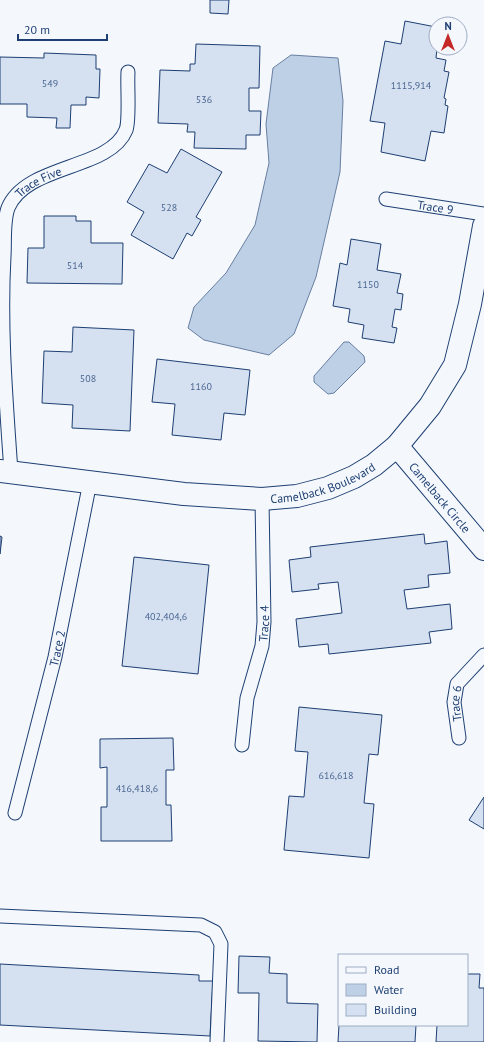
<svg xmlns="http://www.w3.org/2000/svg" width="484" height="1042" viewBox="0 0 484 1042" font-family="'PT Sans',sans-serif">
<style>
.water{fill:#bed0e5;stroke:#687fa3}
.building{fill:#d5e0f0;stroke:#1d3f73}
.lines{fill:none;stroke-linecap:round;stroke-linejoin:round}
.service-casing{stroke:#1d3f73;stroke-width:15}
.minor-casing{stroke:#1d3f73;stroke-width:24}
.service{stroke:#f4f7fb;stroke-width:13}
.minor{stroke:#f4f7fb;stroke-width:22}
.labels{text-anchor:middle;dominant-baseline:central;stroke-width:3;stroke-linejoin:round;paint-order:stroke}
.number-label{font-size:10px;fill:#4b6792}
.street-label{font-size:12px;fill:#1d3f73;stroke:#f4f7fb}
</style>
<rect width="100%" height="100%" fill="#f4f7fb"/>
<!-- water -->
<g class="water">
<path d="M 291,55 L 338,58 L 343,101 L 340,172 L 316,277 L 294,334 L 269,355 L 204,340 L 188,328 L 194,307 L 226,273 L 255,225 L 269,163 L 266,124 L 273,68 Z"/>
<path d="M 344,342 L 349,342 L 364,356 L 365,362 L 334,393 L 328,394 L 314,382 L 314,376 Z"/>
</g>
<!-- building -->
<g class="building">
<path d="M 210,0 L 229,0 L 228,14 L 210,13 Z"/>
<path d="M 405,21 L 436,27 L 436,48 L 437,48 L 436,58 L 446,60 L 444,71 L 449,72 L 444,98 L 446,99 L 445,105 L 448,106 L 444,133 L 431,131 L 425,161 L 381,152 L 385,123 L 370,121 L 385,41 L 401,44 Z"/>
<path d="M 196,44 L 260,46 L 259,88 L 249,88 L 249,111 L 261,111 L 260,135 L 246,135 L 246,149 L 194,148 L 195,132 L 187,132 L 188,124 L 158,123 L 160,70 L 190,71 L 190,64 L 195,64 Z"/>
<path d="M 44,53 L 96,55 L 96,69 L 100,69 L 99,98 L 86,97 L 86,105 L 71,105 L 70,128 L 56,128 L 57,118 L 27,117 L 27,104 L 0,104 L 0,57 L 44,58 Z"/>
<path d="M 181,149 L 222,172 L 196,217 L 201,220 L 192,236 L 187,233 L 173,259 L 131,235 L 144,212 L 127,202 L 149,164 L 167,173 Z"/>
<path d="M 44,216 L 76,216 L 76,221 L 91,221 L 91,243 L 123,243 L 122,284 L 27,283 L 28,248 L 44,248 Z"/>
<path d="M 351,239 L 381,244 L 377,270 L 401,274 L 397,293 L 403,294 L 401,310 L 395,309 L 392,327 L 397,328 L 394,343 L 362,338 L 364,325 L 348,322 L 350,309 L 333,306 L 340,263 L 347,265 Z"/>
<path d="M 73,327 L 134,330 L 130,431 L 72,428 L 73,405 L 42,403 L 44,351 L 72,352 Z"/>
<path d="M 157,359 L 250,370 L 245,415 L 224,413 L 221,440 L 172,435 L 175,404 L 152,402 Z"/>
<path d="M 424,534 L 425,544 L 447,541 L 450,573 L 428,575 L 429,587 L 404,590 L 407,609 L 450,604 L 452,629 L 429,632 L 431,643 L 329,654 L 328,644 L 299,647 L 296,619 L 342,613 L 338,582 L 318,584 L 319,589 L 292,592 L 289,560 L 311,557 L 310,547 Z"/>
<path d="M 0,536 L 2,537 L 0,554 Z"/>
<path d="M 134,557 L 209,565 L 198,674 L 122,666 Z"/>
<path d="M 299,707 L 382,715 L 378,755 L 369,754 L 364,803 L 374,804 L 369,858 L 284,850 L 289,796 L 304,797 L 308,752 L 295,751 Z"/>
<path d="M 173,738 L 174,770 L 166,770 L 166,805 L 171,805 L 172,841 L 101,841 L 101,807 L 107,807 L 107,767 L 100,768 L 100,739 Z"/>
<path d="M 484,797 L 484,829 L 469,820 Z"/>
<path d="M 239,956 L 270,957 L 269,973 L 287,974 L 287,1003 L 318,1004 L 317,1042 L 258,1041 L 259,993 L 238,993 Z"/>
<path d="M 0,964 L 199,975 L 199,981 L 213,981 L 210,1036 L 0,1025 Z"/>
<path d="M 467,974 L 480,974 L 479,988 L 484,988 L 484,1042 L 436,1042 L 437,1025 L 467,1025 Z"/>
<path d="M 339,1025 L 416,1025 L 415,1042 L 338,1042 Z"/>
</g>
<g class="lines">
<defs>
<g id="service">
<path id="s1" d="M 386,199 L 484,214"/>
<path id="s2" d="M 11,472 C 6,399 0,329 4,256 C 5,242 3,222 8,208 C 26,164 110,170 126,130 C 130,120 127,85 128,72"/>
<path id="s3" d="M 459,738 L 454,702 L 457,684 L 484,655"/>
<path id="s4" d="M 242,745 L 247,698 L 262,646 L 264,622 L 262,499"/>
<path id="s5" d="M 15,813 L 55,657 L 90,482"/>
<path d="M 0,916 L 201,925 L 215,932 L 221,944 L 217,1042"/>
</g>
<g id="minor">
<path id="s6" d="M 397,446 L 484,549"/>
<path id="s7" d="M 0,471 L 184,494 L 262,499 L 297,496 L 328,488 L 354,477 L 374,465 L 397,446 L 430,406 L 455,365 L 470,304 L 484,226"/>
</g>
</defs>
<!-- service casing -->
<use href="#service" class="service-casing"/>
<!-- minor casing -->
<use href="#minor" class="minor-casing"/>
<!-- service -->
<use href="#service" class="service"/>
<!-- minor -->
<use href="#minor" class="minor"/>
</g>
<g class="labels">
<!-- number labels -->
<g class="number-label">
<text x="50" y="83">549</text>
<text x="411" y="85">1115,914</text>
<text x="204" y="99">536</text>
<text x="169" y="207">528</text>
<text x="75" y="265">514</text>
<text x="368" y="284">1150</text>
<text x="88" y="378">508</text>
<text x="201" y="386">1160</text>
<text x="166" y="616">402,404,6</text>
<text x="336" y="775">616,618</text>
<text x="137" y="788">416,418,6</text>
</g>
<!-- street labels -->
<g class="street-label">
<text stroke="none"><textPath href="#s2" startOffset="306">Trace Five</textPath></text>
<text stroke="none"><textPath href="#s1" startOffset="50">Trace 9</textPath></text>
<text stroke="none"><textPath href="#s7" startOffset="327">Camelback Boulevard</textPath></text>
<text stroke="none"><textPath href="#s6" startOffset="67">Camelback Circle</textPath></text>
<text stroke="none"><textPath href="#s4" startOffset="124">Trace 4</textPath></text>
<text stroke="none"><textPath href="#s5" startOffset="170">Trace 2</textPath></text>
<text stroke="none"><textPath href="#s3" startOffset="35">Trace 6</textPath></text>
</g>
</g>
<!-- legend -->
<rect x="338" y="954" width="130" height="72" fill="#f4f7fb" stroke="#9eadc5"/>
<rect x="346" y="967" width="20" height="6" fill="#f4f7fb" stroke="#9eadc5"/>
<text x="374" y="974" font-size="12" fill="#1d3f73">Road</text>
<rect x="346" y="984" width="20" height="12" fill="#bed0e5" stroke="#9eadc5"/>
<text x="374" y="994" font-size="12" fill="#1d3f73">Water</text>
<rect x="346" y="1004" width="20" height="12" fill="#d5e0f0" stroke="#9eadc5"/>
<text x="374" y="1014" font-size="12" fill="#1d3f73">Building</text>
<!-- north arrow -->
<g transform="translate(448 36)"><circle r="19" fill="#f4f7fb" stroke="#9eadc5"/>
<path d="M0-3L7 15L0 10L-7 15Z" fill="#c62828"/>
<text y="-6" font-size="11" font-weight="bold" text-anchor="middle" fill="#1d3f73">N</text>
</g>
<!-- scale -->
<path d="M18 34v6h89v-6" fill="none" stroke="#1d3f73" stroke-width="2"/>
<text x="24" y="34" font-size="12" fill="#1d3f73" stroke="#f4f7fb" stroke-width="3" paint-order="stroke">20 m</text>
</svg>
